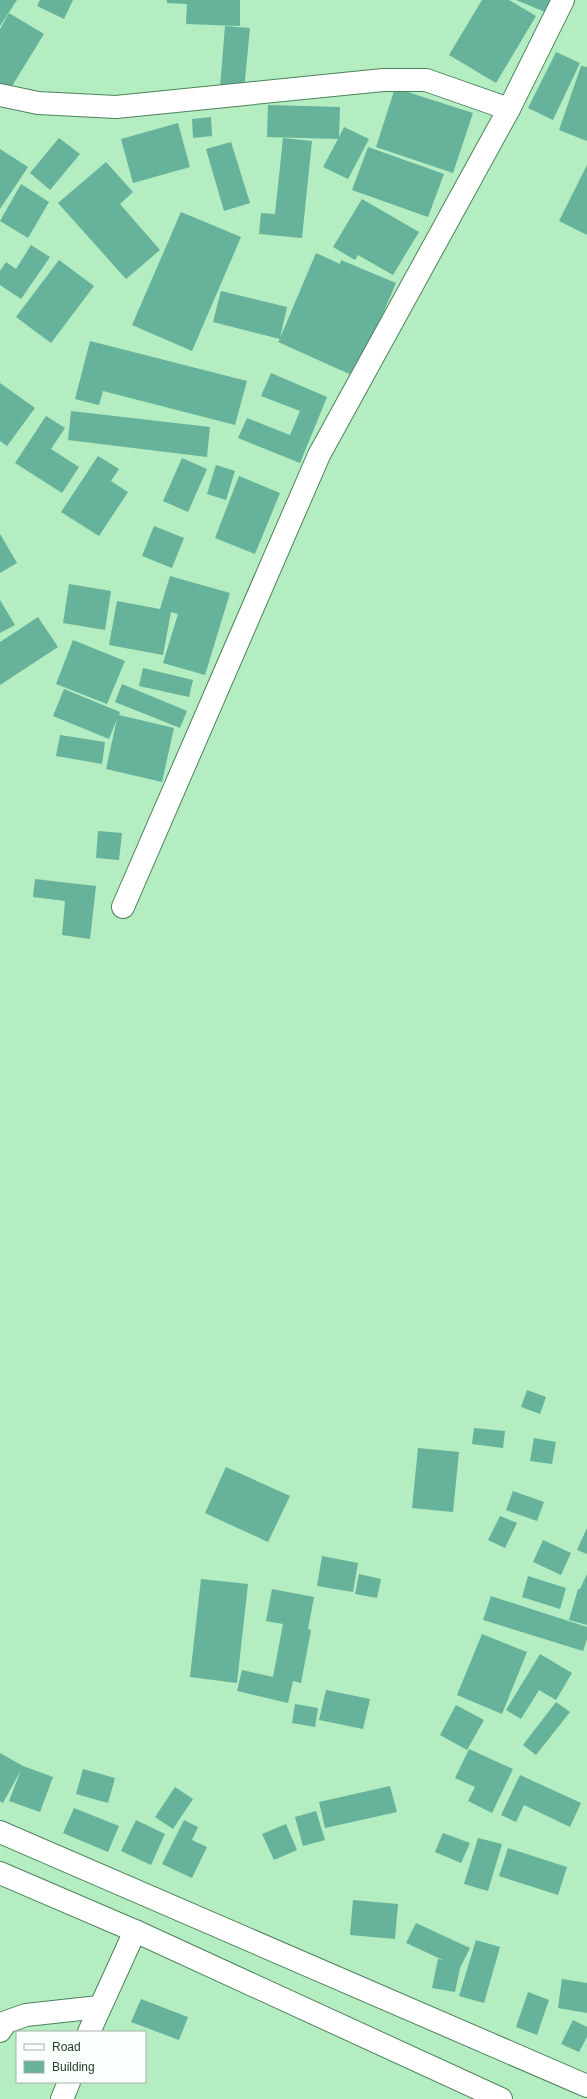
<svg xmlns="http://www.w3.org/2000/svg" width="587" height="2099" viewBox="0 0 587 2099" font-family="Helvetica,sans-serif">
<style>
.building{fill:#66b29a}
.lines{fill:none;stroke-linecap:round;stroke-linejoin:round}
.minor-casing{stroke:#4d835c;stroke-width:24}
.major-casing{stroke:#4d835c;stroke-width:24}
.minor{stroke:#fff;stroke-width:22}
.major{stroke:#fff;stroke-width:22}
</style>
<rect width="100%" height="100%" fill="#b3edc1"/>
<!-- building -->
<g class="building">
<path d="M 0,0 L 17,0 L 0,26 Z"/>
<path d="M 40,0 L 73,0 L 64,19 L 37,6 Z"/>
<path d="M 167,0 L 240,0 L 240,26 L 186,24 L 187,4 L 167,3 Z"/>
<path d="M 482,0 L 509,0 L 536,16 L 496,83 L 449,55 Z"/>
<path d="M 516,0 L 550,0 L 545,12 Z"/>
<path d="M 9,13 L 44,34 L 4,99 L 0,97 L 0,29 Z"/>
<path d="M 225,26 L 250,28 L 244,90 L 220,88 Z"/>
<path d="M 556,52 L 580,63 L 553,120 L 528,108 Z"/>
<path d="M 581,66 L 587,67 L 587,141 L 559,130 Z"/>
<path d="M 395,88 L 473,113 L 453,173 L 376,147 Z"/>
<path d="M 268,105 L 340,107 L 339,137 L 344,127 L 369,139 L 348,179 L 323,167 L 338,139 L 267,137 Z"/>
<path d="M 211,117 L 212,136 L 193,138 L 192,119 Z"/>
<path d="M 178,123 L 190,167 L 133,183 L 121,139 Z"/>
<path d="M 59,138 L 80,154 L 50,190 L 30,173 Z"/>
<path d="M 283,138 L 312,141 L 302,238 L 259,234 L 261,213 L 275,214 Z"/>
<path d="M 231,142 L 250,203 L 224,211 L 206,149 Z"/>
<path d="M 368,147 L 444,174 L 428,217 L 352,190 Z"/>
<path d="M 0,149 L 28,167 L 0,209 Z"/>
<path d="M 106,162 L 133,192 L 120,204 L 160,250 L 126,279 L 58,203 Z"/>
<path d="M 587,165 L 587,235 L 559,221 Z"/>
<path d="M 21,184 L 49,202 L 28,238 L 0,221 Z"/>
<path d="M 362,199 L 419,232 L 393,275 L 358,255 L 355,260 L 333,247 Z"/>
<path d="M 181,212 L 241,237 L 192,351 L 132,325 Z"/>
<path d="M 31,245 L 50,257 L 21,299 L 0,285 L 0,271 L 6,262 L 16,269 Z"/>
<path d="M 316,253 L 340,264 L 341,260 L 396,283 L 356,377 L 278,342 L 280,339 L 213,322 L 221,291 L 287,307 L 280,338 Z"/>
<path d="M 59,260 L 94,286 L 51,343 L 16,317 Z"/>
<path d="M 90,341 L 247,381 L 235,425 L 103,391 L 99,405 L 75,399 Z"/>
<path d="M 271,373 L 327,397 L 300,463 L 238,438 L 247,418 L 290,435 L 300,411 L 261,396 Z"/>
<path d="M 0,383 L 35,408 L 7,446 L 0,441 Z"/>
<path d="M 71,411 L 210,427 L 207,457 L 68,440 Z"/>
<path d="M 46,416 L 65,428 L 51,449 L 79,467 L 62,493 L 15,463 Z"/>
<path d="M 98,456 L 119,469 L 111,481 L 128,492 L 99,536 L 61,512 Z"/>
<path d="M 182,458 L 207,469 L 188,512 L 163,501 Z"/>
<path d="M 216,465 L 235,471 L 226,500 L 207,494 Z"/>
<path d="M 239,476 L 280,493 L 255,554 L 215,538 Z"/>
<path d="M 154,526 L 184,538 L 172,568 L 142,556 Z"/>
<path d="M 0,534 L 17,563 L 0,573 Z"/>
<path d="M 170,576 L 230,593 L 205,675 L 163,663 L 178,614 L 171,612 L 163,655 L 109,645 L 117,601 L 160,609 Z"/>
<path d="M 69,584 L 111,591 L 105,630 L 63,623 Z"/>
<path d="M 0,600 L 15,625 L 0,633 Z"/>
<path d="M 38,617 L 58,647 L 0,685 L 0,642 Z"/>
<path d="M 73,640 L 125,661 L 107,704 L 56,684 Z"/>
<path d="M 143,668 L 193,680 L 189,697 L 139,686 Z"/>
<path d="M 122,684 L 187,711 L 180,728 L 115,702 Z"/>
<path d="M 64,689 L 120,712 L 119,715 L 174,728 L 162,782 L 106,769 L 117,719 L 109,739 L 53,716 Z"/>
<path d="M 60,735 L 105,742 L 102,764 L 56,756 Z"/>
<path d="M 98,831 L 122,833 L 119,860 L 96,858 Z"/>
<path d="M 35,879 L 96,886 L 90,939 L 62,935 L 65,901 L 33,897 Z"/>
<path d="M 527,1390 L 546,1397 L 540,1414 L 521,1407 Z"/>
<path d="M 474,1428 L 505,1431 L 503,1448 L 472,1444 Z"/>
<path d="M 534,1438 L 556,1442 L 552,1464 L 530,1461 Z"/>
<path d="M 418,1448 L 459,1452 L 453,1512 L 412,1508 Z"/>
<path d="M 226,1467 L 290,1496 L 268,1542 L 205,1513 Z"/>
<path d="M 513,1491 L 544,1502 L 537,1521 L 506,1510 Z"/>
<path d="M 500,1516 L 517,1523 L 505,1548 L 488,1540 Z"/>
<path d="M 587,1528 L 587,1554 L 577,1550 Z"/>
<path d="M 543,1540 L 571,1553 L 561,1575 L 533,1562 Z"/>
<path d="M 322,1556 L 358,1563 L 353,1592 L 317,1586 Z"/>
<path d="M 359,1574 L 381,1579 L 377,1598 L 355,1594 Z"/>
<path d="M 587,1574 L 587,1625 L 569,1620 L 578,1589 L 580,1589 Z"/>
<path d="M 528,1576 L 566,1588 L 560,1609 L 522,1597 Z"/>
<path d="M 201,1579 L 248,1584 L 237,1683 L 190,1677 Z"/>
<path d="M 272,1589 L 314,1597 L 308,1629 L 311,1630 L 301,1683 L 293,1681 L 288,1703 L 237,1691 L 242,1670 L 273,1677 L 283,1624 L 266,1621 Z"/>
<path d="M 491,1596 L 587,1627 L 587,1639 L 583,1651 L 483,1620 Z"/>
<path d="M 482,1634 L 527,1652 L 502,1714 L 457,1695 Z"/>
<path d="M 540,1654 L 572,1673 L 556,1700 L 539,1690 L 521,1719 L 506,1710 Z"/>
<path d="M 326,1690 L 370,1699 L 363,1729 L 319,1720 Z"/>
<path d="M 556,1702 L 570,1712 L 536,1755 L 523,1745 Z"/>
<path d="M 295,1704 L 318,1708 L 315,1727 L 292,1723 Z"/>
<path d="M 456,1705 L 484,1720 L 467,1750 L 440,1735 Z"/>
<path d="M 469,1749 L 513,1769 L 492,1813 L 468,1801 L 475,1787 L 455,1778 Z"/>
<path d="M 0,1753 L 23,1766 L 53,1777 L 40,1812 L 9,1801 L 21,1770 L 3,1803 L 0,1801 Z"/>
<path d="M 83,1769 L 115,1778 L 108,1803 L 76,1794 Z"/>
<path d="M 520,1775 L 581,1803 L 570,1827 L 524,1805 L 516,1822 L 501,1815 Z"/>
<path d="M 390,1786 L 397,1812 L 325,1828 L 319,1802 Z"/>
<path d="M 175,1787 L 193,1799 L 173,1829 L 155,1817 Z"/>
<path d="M 74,1808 L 119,1826 L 108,1852 L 63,1833 Z"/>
<path d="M 316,1811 L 325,1840 L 303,1846 L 295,1817 Z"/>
<path d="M 136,1820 L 165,1834 L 151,1865 L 121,1851 Z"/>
<path d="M 184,1820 L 198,1827 L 192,1840 L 207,1847 L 192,1878 L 162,1864 Z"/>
<path d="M 286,1824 L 297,1850 L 274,1860 L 262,1834 Z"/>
<path d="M 443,1833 L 470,1843 L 461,1863 L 435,1852 Z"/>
<path d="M 478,1838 L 502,1844 L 488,1891 L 464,1884 Z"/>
<path d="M 508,1848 L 567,1867 L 558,1895 L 499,1876 Z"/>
<path d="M 353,1900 L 398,1904 L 395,1939 L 350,1935 Z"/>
<path d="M 416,1923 L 470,1948 L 460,1968 L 455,1992 L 432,1988 L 438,1959 L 443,1960 L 406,1943 Z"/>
<path d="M 476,1940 L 500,1947 L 484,2003 L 459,1996 Z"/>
<path d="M 562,1979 L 587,1983 L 587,2013 L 558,2008 Z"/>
<path d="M 528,1992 L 549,2000 L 537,2035 L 516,2027 Z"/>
<path d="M 141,1999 L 188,2017 L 179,2040 L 131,2022 Z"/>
<path d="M 573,2020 L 587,2027 L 587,2037 L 579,2052 L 561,2044 Z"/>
</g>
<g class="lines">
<defs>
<g id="minor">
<path d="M 0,95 L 38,103 L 116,107 L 383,80 L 426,80 L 509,109"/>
<path d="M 123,907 L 319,455 L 509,109 L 563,0"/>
<path d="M 0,2031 L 6,2022 L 26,2015 L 99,2007"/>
<path d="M 89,2032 L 135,1931"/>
<path d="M 62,2099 L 69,2082"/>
</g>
<g id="major">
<path d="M 0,1832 L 587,2086"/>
<path d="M 0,1873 L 135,1931 L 501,2099"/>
</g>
</defs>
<!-- minor casing -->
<use href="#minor" class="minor-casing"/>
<!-- major casing -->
<use href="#major" class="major-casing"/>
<!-- minor -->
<use href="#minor" class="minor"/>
<!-- major -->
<use href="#major" class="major"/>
</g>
<!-- legend -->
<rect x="16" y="2031" width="130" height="52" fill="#f9fffa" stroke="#a5b1a8"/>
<rect x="24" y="2044" width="20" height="6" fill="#ffffff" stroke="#a5b1a8"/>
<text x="52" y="2051" font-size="12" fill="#263d2c">Road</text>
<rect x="24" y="2061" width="20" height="12" fill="#66b29a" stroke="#a5b1a8"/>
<text x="52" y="2071" font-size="12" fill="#263d2c">Building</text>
</svg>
